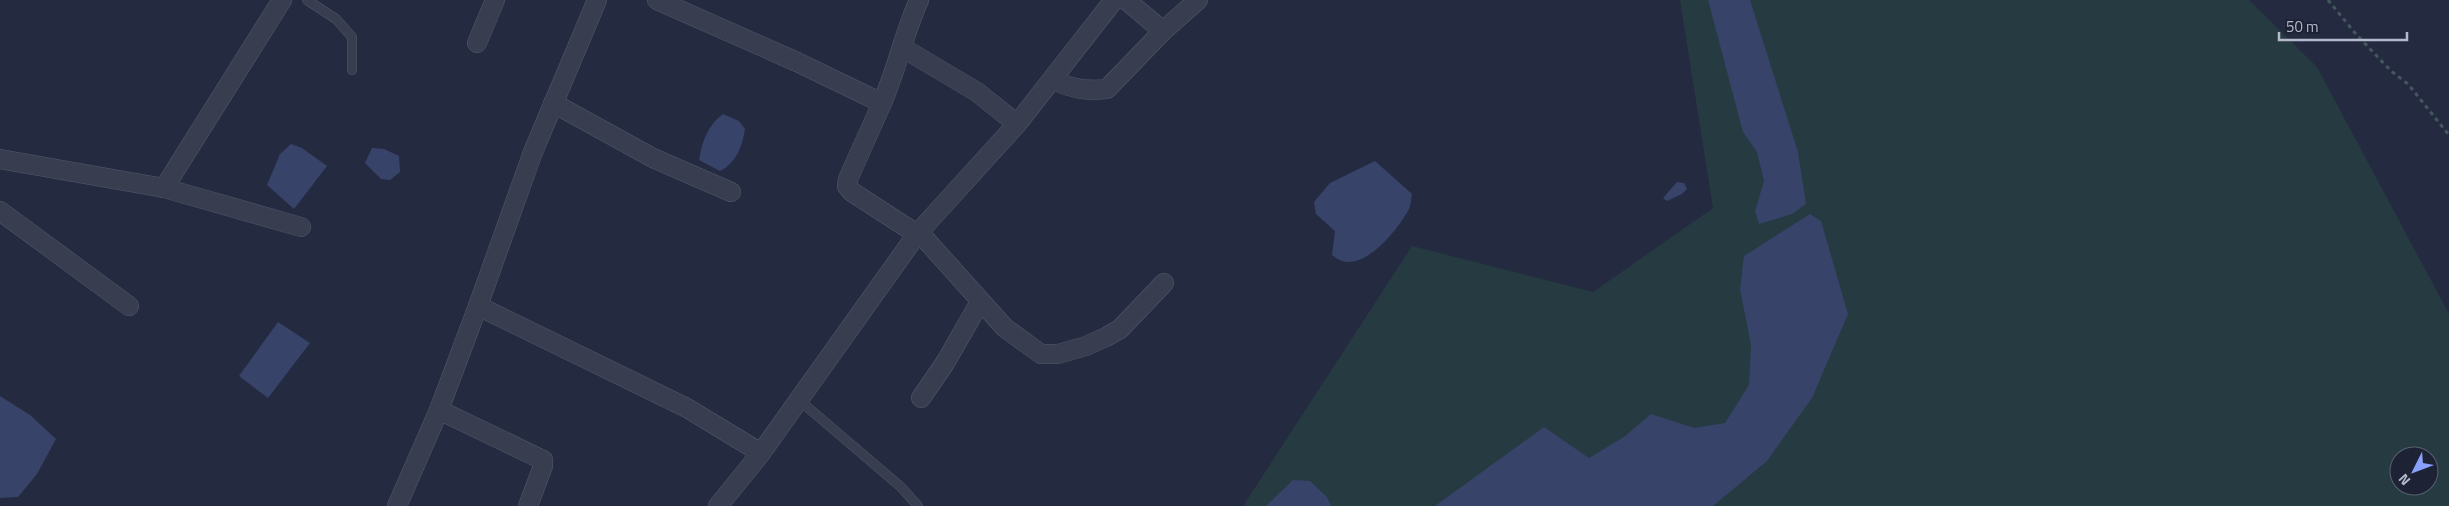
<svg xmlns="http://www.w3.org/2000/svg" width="2449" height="506" viewBox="0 0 2449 506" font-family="'Titillium Web',sans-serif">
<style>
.green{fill:#263a41;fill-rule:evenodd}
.water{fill:#374368}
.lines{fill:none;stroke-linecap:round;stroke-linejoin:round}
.lane-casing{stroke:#53596b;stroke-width:10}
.street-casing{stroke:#53596b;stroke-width:20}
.path{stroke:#44575e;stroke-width:3;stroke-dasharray:4 4;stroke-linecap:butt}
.lane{stroke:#383e50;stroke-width:9}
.street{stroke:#383e50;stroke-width:19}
</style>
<rect width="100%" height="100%" fill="#242b40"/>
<!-- green -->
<path class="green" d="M 1680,0 L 2249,0 L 2317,67 L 2449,314 L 2449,506 L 1243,506 L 1412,246 L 1593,292 L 1713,208 ZM 2399,456 L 2429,456 L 2429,486 L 2399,486 Z"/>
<!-- water -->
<g class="water">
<path d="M 1708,0 L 1750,0 L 1798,152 L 1806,204 L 1792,214 L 1759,224 L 1755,211 L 1764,181 L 1757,152 L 1743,132 Z"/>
<path d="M 723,114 L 739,121 L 745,129 C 742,147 736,163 720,171 L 699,160 C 702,141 708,125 723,114 Z"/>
<path d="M 291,144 L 302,148 L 327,166 L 294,209 L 267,185 L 280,154 Z"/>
<path d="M 372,148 L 384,149 L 399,156 L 400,172 L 390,180 L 381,179 L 365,163 Z"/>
<path d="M 1375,161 L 1412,194 C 1411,199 1411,205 1409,209 C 1399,228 1367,269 1342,261 C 1339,260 1335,257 1332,255 L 1335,231 L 1316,214 L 1314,202 L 1330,183 Z"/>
<path d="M 1677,182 L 1684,183 L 1687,189 L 1682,194 L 1667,201 L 1663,198 Z"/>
<path d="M 1810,214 L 1821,221 L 1848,314 L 1812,398 L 1767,461 L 1713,506 L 1435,506 L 1544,427 L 1589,458 L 1624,437 L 1651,414 L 1694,428 L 1725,423 L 1749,385 L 1751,345 L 1740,289 L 1744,256 Z"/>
<path d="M 278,322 L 310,343 L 268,398 L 239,376 Z"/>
<path d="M 0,396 L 30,415 L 56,439 L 37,474 L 18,497 L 0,498 Z"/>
<path d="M 1293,480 L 1310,481 L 1327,497 L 1331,506 L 1266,506 Z"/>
</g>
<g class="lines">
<defs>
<g id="lane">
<path d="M 307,0 L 336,19 L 352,37 L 352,70"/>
<path d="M 799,400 L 901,487 L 918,506"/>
</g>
<g id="street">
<path d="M 657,0 L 797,62 L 882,103 C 897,69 904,33 919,0"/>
<path d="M 1126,0 L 1163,31"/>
<path d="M 477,43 L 495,0"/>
<path d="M 903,48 L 977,92 L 1017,124"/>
<path d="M 1053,80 C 1073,89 1086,91 1107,89 L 1163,31 L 1198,0"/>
<path d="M 553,103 L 653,158 L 731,192"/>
<path d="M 882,103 L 848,179 L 847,186 L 852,192 L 926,240 L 1005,328 L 1041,354 L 1058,354 L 1086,346 L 1106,337 L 1120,329 L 1164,283"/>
<path d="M 0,159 L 164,188 L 301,227"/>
<path d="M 164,188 L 282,0"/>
<path d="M 0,211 L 129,306"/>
<path d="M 478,306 L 687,408 L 761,453"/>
<path d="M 921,398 L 945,363 L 980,302"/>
<path d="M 439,410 L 543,460 L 543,466 L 528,506"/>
<path d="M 397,506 L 439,410 L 478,306 L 533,152 L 597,0"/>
<path d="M 718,506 L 761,453 L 917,234 L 1017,124 L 1114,0"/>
</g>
</defs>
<!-- lane casing -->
<use href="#lane" class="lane-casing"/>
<!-- street casing -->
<use href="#street" class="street-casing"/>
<!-- path -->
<path class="path" d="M 2328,0 L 2355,33 L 2391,71 L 2408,84 L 2449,135"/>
<!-- lane -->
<use href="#lane" class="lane"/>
<!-- street -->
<use href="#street" class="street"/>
</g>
<!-- north arrow -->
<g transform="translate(2414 471) rotate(228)"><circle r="24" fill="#1d2335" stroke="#595f71"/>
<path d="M0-4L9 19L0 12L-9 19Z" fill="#88a1fd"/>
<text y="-8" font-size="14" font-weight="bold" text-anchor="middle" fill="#b4b9cb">N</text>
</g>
<!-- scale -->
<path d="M2279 32v8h128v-8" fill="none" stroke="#b4b9cb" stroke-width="2.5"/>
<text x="2286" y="32" font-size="15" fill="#b4b9cb" stroke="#1d2335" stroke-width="4" paint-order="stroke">50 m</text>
</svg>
